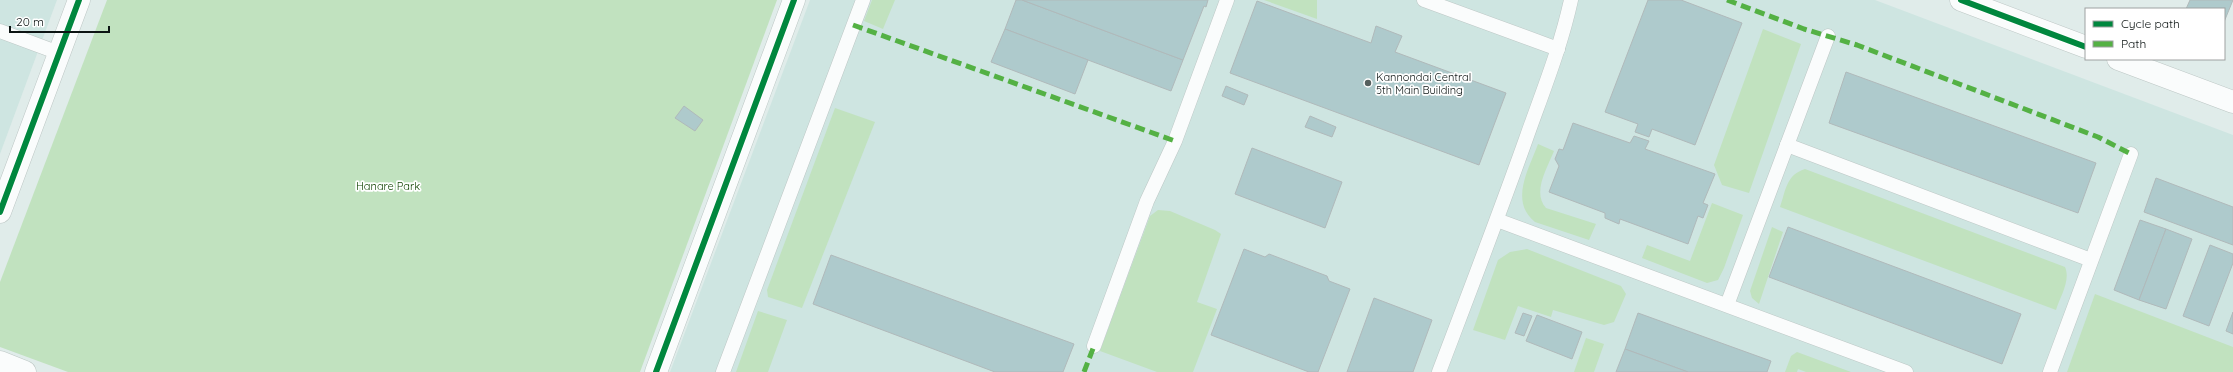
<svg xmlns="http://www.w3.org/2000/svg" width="2233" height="372" viewBox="0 0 2233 372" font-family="Quicksand,sans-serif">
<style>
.built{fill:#cee5e1}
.green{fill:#c1e2bf}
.building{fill:#aecacc;stroke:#b0b9ba}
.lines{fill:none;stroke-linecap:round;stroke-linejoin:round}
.service-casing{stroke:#bdc7c5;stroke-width:15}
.minor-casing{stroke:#bdc7c5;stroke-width:23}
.tertiary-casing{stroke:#bdc7c5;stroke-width:23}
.service{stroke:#fafcfc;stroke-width:14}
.minor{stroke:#fafcfc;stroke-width:22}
.tertiary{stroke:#fafcfc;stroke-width:22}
.quiet{stroke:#54b144;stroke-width:5;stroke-dasharray:10 5;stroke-linecap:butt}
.cycleway-casing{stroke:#fff;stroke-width:8}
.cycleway{stroke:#00873e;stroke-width:6}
.poi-dot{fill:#56605e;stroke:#fff;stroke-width:1.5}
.labels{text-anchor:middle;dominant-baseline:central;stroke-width:3.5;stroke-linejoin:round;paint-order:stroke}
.poi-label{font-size:11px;fill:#0c1413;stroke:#fff;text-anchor:start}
.park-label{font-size:11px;fill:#0f4300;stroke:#fff}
</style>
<rect width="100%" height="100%" fill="#e0ecea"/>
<!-- built -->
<g class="built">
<path d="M 0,0 L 57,0 L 0,154 Z"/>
<path d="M 810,0 L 1875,0 L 2233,135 L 2233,372 L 670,372 Z"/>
</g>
<!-- green -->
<g class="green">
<path d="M 107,0 L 777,0 L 640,372 L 68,372 L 0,347 L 0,282 Z"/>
<path d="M 872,0 L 895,0 L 883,29 L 864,21 Z"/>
<path d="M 1264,0 L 1317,0 L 1317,19 Z"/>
<path d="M 1763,29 L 1801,44 L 1749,193 L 1722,185 L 1714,165 Z"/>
<path d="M 835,108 L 875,122 L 802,308 L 768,297 L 767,290 Z"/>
<path d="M 1538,144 L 1554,151 C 1547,169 1532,192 1546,208 L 1596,224 L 1589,240 L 1535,222 C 1509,201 1529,169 1538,144 Z"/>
<path d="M 1805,169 L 2065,267 C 2071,280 2060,297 2056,310 L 1780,207 C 1786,190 1786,175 1805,169 Z"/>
<path d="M 1712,203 L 1743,215 L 1724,268 L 1718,280 L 1707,283 L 1642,258 L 1647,245 L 1690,261 Z"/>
<path d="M 1158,210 L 1170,211 L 1215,230 L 1221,234 L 1197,302 L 1217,309 L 1193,372 L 1157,372 L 1100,351 L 1150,216 Z"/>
<path d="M 1772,227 L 1783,232 L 1759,304 L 1752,298 L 1750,291 Z"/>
<path d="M 1527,249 L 1621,286 L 1626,294 L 1614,322 L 1604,325 L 1553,310 L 1551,317 L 1518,306 L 1505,340 L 1473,330 L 1498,260 L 1510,252 Z"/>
<path d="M 2095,294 L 2233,347 L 2233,372 L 2067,372 Z"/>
<path d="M 758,311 L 787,320 L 768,372 L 736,372 Z"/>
<path d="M 1586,338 L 1604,344 L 1594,372 L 1574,372 Z"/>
<path d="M 1797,352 L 1851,372 L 1806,372 L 1798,369 L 1797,372 L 1785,372 L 1791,356 Z"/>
</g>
<!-- building -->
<g class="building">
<path d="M 1016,0 L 1022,0 L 1183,60 L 1171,91 L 1005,29 Z"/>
<path d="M 1022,0 L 1208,0 L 1206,7 L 1204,6 L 1183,60 Z"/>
<path d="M 1648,0 L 1681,0 L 1742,23 L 1695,145 L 1652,129 L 1649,137 L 1635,132 L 1638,124 L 1605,112 Z"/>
<path d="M 2190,0 L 2233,0 L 2224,22 L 2224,9 L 2186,9 Z"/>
<path d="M 1257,1 L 1371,43 L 1376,26 L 1402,36 L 1395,52 L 1506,93 L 1479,165 L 1230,73 Z"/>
<path d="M 1005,29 L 1088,60 L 1075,94 L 991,62 Z"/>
<path d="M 1846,72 L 2096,163 L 2078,213 L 1829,123 Z"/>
<path d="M 1226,86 L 1248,95 L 1244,105 L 1222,96 Z"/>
<path d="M 684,106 L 703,120 L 695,131 L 675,118 Z"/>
<path d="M 1310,116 L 1336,127 L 1332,137 L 1305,127 Z"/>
<path d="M 1573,123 L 1630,143 L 1634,136 L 1649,141 L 1645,149 L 1715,174 L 1703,203 L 1708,205 L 1703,218 L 1698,216 L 1688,244 L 1620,219 L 1619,224 L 1605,218 L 1605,213 L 1549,192 L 1559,166 L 1555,159 L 1559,149 L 1563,150 Z"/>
<path d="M 1252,148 L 1342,182 L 1325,228 L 1235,194 Z"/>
<path d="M 2156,178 L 2233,207 L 2233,245 L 2144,212 Z"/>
<path d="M 2140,220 L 2166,229 L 2139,300 L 2114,290 Z"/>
<path d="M 1788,227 L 2021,314 L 2002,364 L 1769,277 Z"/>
<path d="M 2166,229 L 2192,239 L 2166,309 L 2139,300 Z"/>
<path d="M 2210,245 L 2233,254 L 2233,263 L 2209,326 L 2183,316 Z"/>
<path d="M 1244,249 L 1265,257 L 1269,254 L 1327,276 L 1329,281 L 1350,289 L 1318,372 L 1309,372 L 1211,335 Z"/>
<path d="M 831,255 L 1074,344 L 1063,372 L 995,372 L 813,304 Z"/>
<path d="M 1374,298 L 1432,320 L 1413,372 L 1347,372 Z"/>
<path d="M 2233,312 L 2233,334 L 2226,331 Z"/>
<path d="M 1523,313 L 1532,316 L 1524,336 L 1515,333 Z"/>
<path d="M 1638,313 L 1771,361 L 1767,372 L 1688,372 L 1625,349 Z"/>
<path d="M 1537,315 L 1582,332 L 1572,359 L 1526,341 Z"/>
<path d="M 1625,349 L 1688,372 L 1616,372 Z"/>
</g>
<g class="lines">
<defs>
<g id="service">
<path d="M 1424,0 L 1558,49"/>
<path d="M 0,31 L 59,53"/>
<path d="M 1787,145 L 2091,260"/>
<path d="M 1497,220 L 1906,372"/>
<path d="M 1727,305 L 1828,36"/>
<path d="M 1094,346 L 1147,201 L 1175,141 L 1227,0"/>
<path d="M 723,372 L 863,0"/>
<path d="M 1439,372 C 1469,293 1499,215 1527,136 C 1543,91 1561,46 1571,0"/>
<path d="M 2050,372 L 2131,154"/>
</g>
<g id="minor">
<path d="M 0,212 L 79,0"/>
<path d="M 0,362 L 25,372"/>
<path d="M 656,372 L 794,0"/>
</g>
<g id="tertiary">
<path d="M 1961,0 L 2086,47"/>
<path d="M 2118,59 L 2233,102"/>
</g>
</defs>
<!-- service casing -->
<use href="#service" class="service-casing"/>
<!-- minor casing -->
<use href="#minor" class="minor-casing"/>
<!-- tertiary casing -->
<use href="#tertiary" class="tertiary-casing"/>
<!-- service -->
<use href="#service" class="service"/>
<!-- minor -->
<use href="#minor" class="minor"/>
<!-- tertiary -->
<use href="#tertiary" class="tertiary"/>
<!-- quiet -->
<g class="quiet">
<path d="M 1727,0 L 1804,29 L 1857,45 L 2098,137 L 2131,154"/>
<path d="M 853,25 L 1175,141"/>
<path d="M 1084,372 L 1094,346"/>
</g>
<defs>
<g id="cycleway">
<path d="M 1961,0 L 2086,47"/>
<path d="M 0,212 L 79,0"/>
<path d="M 656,372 L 794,0"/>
</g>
</defs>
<!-- cycleway casing -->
<use href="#cycleway" class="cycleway-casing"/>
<!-- cycleway -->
<use href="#cycleway" class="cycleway"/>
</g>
<!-- markers -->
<circle class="poi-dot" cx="1368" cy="83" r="4"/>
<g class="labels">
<!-- poi labels -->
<g class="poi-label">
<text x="1376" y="77">Kannondai Central<tspan x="1376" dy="13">5th Main Building</tspan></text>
</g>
<!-- park labels -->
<g class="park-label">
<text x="388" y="186">Hanare Park</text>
</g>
</g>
<!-- legend -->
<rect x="2085" y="8" width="140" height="52" fill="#ffffff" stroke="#9ea1a1"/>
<rect x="2093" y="21" width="20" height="6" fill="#00873e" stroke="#9ea1a1"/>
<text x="2121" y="28" font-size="12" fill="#0c1413">Cycle path</text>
<rect x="2093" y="41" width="20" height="6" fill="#54b144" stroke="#9ea1a1"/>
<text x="2121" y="48" font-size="12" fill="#0c1413">Path</text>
<!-- scale -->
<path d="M10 26v6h99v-6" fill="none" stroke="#0c1413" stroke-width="2"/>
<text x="16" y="26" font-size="12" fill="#0c1413" stroke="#ffffff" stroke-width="3" paint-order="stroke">20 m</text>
</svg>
